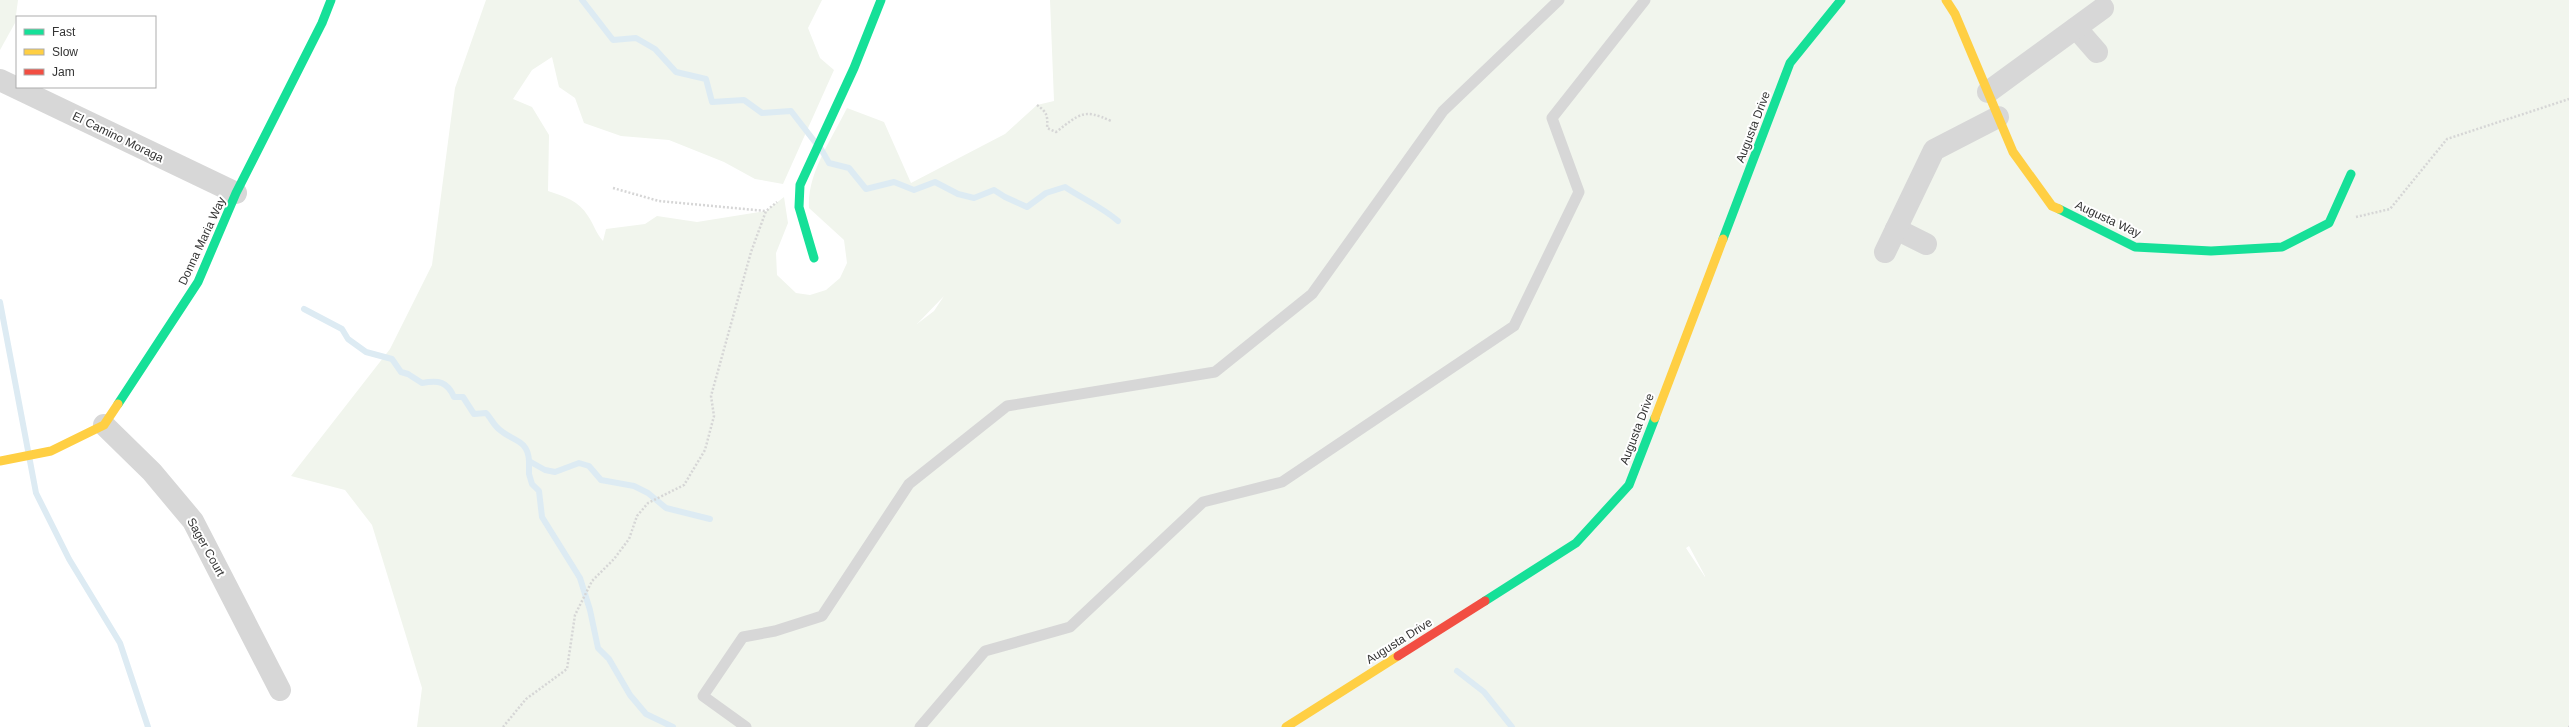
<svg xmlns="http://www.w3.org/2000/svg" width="2569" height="727" viewBox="0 0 2569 727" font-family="Helvetica,sans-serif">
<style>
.green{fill:#f1f5ed;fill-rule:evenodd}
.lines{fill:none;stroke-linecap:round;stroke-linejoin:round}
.stream{stroke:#ddebf3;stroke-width:6}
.path{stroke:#d6d6d6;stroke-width:2.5;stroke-dasharray:2 2;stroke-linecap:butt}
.lane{stroke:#d7d7d7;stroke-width:11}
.street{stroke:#d7d7d7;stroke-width:22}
.fast{stroke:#16e098;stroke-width:9}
.slow{stroke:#ffcf43;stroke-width:9}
.jam{stroke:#f24e42;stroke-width:9}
.labels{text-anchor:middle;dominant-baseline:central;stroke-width:4;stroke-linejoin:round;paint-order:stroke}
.street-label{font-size:12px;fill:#333;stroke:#fff}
</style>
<rect width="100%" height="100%" fill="#fff"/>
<!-- green -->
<g class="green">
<path d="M 0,0 L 18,0 L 15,23 L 0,50 Z"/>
<path d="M 486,0 L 822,0 L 808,28 L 820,58 L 834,70 L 783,184 L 755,179 L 724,162 L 669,140 L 621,136 L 584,123 L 575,98 L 559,87 L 552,57 L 532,70 L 513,99 L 532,107 L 549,135 L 548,191 C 564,196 579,201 588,216 C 594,225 596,233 603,241 L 606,229 L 645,224 L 657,216 L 697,222 L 766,211 L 784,197 L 788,223 L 776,253 L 777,275 L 796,293 L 810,295 L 826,290 L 840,278 L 847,263 L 844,240 L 809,208 C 807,173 832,139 847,108 L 884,122 L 911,183 L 1005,134 L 1037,105 L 1054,101 L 1050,0 L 2569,0 L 2569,727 L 417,727 L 422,688 L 372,525 L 345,490 L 291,476 L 390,349 L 432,265 L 455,88 ZM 944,296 L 934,311 L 917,324 ZM 1689,546 L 1705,576 L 1705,577 L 1686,548 Z"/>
</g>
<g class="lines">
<!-- stream -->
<g class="stream">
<path d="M 582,0 L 613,40 L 636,38 L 655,49 L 676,72 L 706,79 L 712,102 L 744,100 L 762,113 L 791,111 L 815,142"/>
<path d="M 821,149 L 829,163 L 849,168 L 866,189 L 894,182 L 914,190 L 935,182 L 958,194 L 974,198 L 994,190 L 1005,197 L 1027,207 L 1046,193 L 1065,187 C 1083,199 1102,207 1118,221"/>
<path d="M 0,302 L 36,493 L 69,559 L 120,643 L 148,727"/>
<path d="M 304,309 L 342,329 L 348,339 L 366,352 L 392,359 L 401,372 L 408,374 L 422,383 C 438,380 447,381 454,397 L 463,397 L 474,414 L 486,413 C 491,418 494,426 500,430 C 512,441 528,439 529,461 L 545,470 L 555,472 L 579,463 L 589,466 L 601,480 L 634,486 L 648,493 L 666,508 L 710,519"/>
<path d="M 529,461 L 529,474 L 532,484 L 539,491 L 542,517 L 580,578 L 590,610 L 598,648 L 609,659 L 630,695 L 646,714 L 673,727"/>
<path d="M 1457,671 L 1484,692 L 1512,727"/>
</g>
<!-- path -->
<g class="path">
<path d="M 1037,105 C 1047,112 1048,116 1047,128 L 1056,132 C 1080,114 1083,108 1111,121"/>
<path d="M 613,188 L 659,201 L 766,211"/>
<path d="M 2356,217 L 2390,209 L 2447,139 L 2569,99"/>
<path d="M 503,727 L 526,699 L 567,669 L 575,615 L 592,581 L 614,559 L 629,539 L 637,516 L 648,503 L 684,485 L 705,450 L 714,416 L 711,396 L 751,252 L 766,211 L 777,202"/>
<path d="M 2568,727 L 2569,727"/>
</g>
<!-- lane -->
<g class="lane">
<path d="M 746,727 L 703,696 L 743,637 L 775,631 L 822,616 L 909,484 L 1007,406 L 1215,372 L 1312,294 L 1443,111 L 1559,0"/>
<path d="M 920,727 L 985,651 L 1070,627 L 1203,502 L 1282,482 L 1514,326 L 1579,192 L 1552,118 L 1645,0"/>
</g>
<!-- street -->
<g class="street">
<path d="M 2076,28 L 2097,52"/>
<path d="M 0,80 L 236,193"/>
<path d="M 1988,92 L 2103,8"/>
<path d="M 1896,229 L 1926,244"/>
<path d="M 1885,252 L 1934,150 L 1998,117"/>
<path d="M 104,425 L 152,472 L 193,521 L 280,690"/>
</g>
<!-- fast -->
<g class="fast">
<path d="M 2059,209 L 2135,247 L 2211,251 L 2282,247 L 2329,223 L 2351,174"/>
<path d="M 1723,239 L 1790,63 L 1841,0"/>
<path d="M 814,258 L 799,207 L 800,185 L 854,68 L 881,0"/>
<path d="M 118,404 L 198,282 L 236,193 L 322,23 L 331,0"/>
<path d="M 1485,601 L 1576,543 L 1629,485 L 1655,418"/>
</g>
<!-- slow -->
<g class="slow">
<path d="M 1946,0 L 1955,14 L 2013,152 L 2052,206 L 2059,209"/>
<path d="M 1655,418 L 1723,239"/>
<path d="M 0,461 L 51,451 L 104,425 L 118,404"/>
<path d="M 1286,727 L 1398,656"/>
</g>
<!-- jam -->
<path class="jam" d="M 1398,656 L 1485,601"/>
</g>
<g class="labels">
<!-- street labels -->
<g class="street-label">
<text transform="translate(1753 127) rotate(-69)">Augusta Drive</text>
<text transform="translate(118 137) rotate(26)">El Camino Moraga</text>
<text transform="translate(2108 219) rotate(25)">Augusta Way</text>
<text transform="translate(202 241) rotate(-65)">Donna Maria Way</text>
<text transform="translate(1637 429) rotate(-69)">Augusta Drive</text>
<text transform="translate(206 547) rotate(61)">Sager Court</text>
<text transform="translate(1399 641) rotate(-32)">Augusta Drive</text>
</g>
</g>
<!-- legend -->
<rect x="16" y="16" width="140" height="72" fill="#ffffff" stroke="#adadad"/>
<rect x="24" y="29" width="20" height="6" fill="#16e098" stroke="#adadad"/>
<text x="52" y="36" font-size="12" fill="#333333">Fast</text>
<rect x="24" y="49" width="20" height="6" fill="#ffcf43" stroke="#adadad"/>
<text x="52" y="56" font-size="12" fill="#333333">Slow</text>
<rect x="24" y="69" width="20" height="6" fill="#f24e42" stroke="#adadad"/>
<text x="52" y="76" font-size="12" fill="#333333">Jam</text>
</svg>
